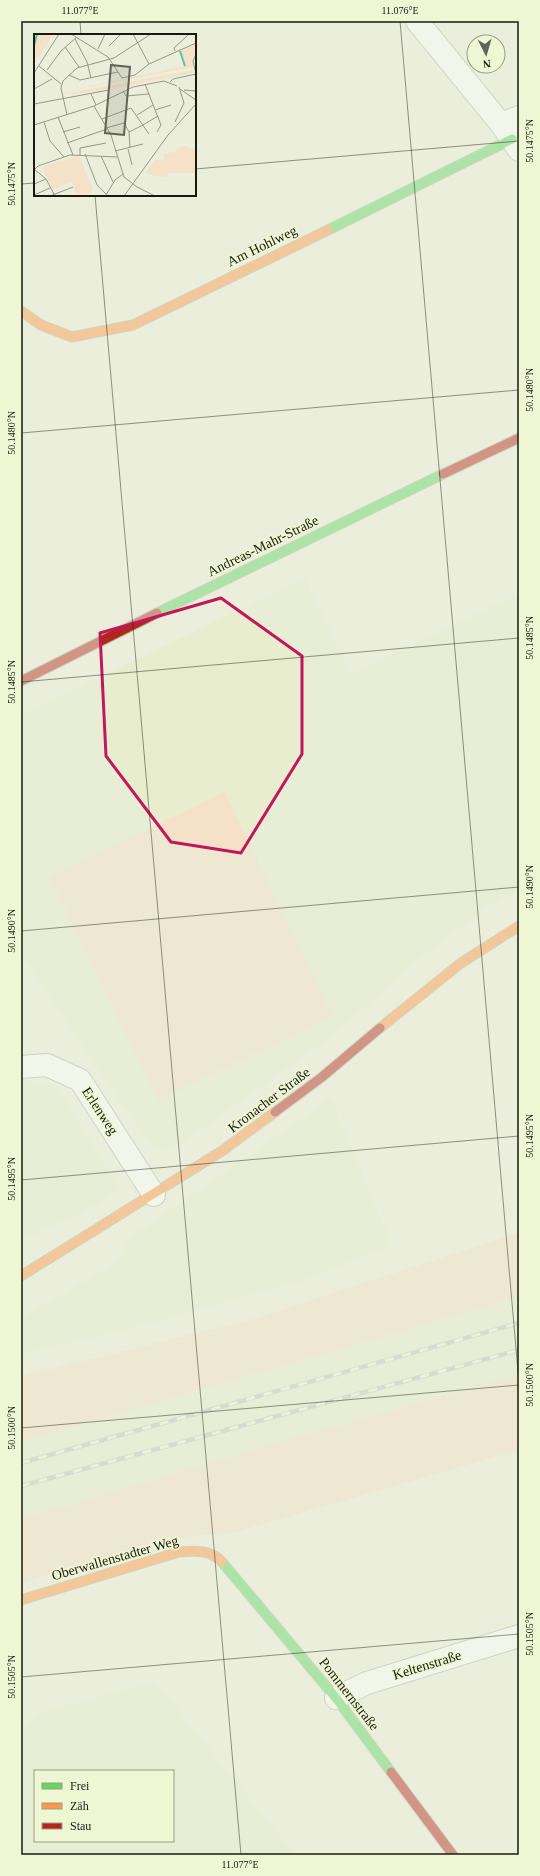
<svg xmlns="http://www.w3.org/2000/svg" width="540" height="1876" viewBox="0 0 540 1876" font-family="'Times New Roman',serif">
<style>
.built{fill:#e7edce;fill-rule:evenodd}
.green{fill:#f4e1c8}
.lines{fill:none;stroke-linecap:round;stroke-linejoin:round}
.street-casing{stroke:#b1b4a5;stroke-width:24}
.fast-casing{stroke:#b1b4a5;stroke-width:11}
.slow-casing{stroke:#b1b4a5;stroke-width:11}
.jam-casing{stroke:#b1b4a5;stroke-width:11}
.street{stroke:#fcfcfa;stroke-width:22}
.fast{stroke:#63d668;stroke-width:9}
.slow{stroke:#ff974d;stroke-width:9}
.jam{stroke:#b3261e;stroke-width:9}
.rail-casing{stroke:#c4c4c0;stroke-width:4.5}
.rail{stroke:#eff6d3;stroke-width:3;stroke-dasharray:9;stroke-linecap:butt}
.marked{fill:none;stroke:#c2185b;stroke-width:3;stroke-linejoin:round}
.ticks{fill:none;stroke:#181a0e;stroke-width:1;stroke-opacity:0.45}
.labels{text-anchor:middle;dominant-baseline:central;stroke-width:3.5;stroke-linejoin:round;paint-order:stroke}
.street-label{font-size:14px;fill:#181a0e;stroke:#eff6d3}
.inset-river{fill:none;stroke:#56c5aa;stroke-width:2}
.inset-road{fill:none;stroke:#969989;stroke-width:1}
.view{fill:#626456;fill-opacity:0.15;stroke:#626456;stroke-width:2}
.inset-edge{fill:none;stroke:#181a0e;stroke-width:2}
.neatline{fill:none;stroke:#181a0e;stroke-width:1.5}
.ticks-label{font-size:10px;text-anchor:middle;fill:#181a0e}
</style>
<rect width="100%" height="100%" fill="#eaeedb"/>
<!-- built -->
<g class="built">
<path d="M 305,578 L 351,674 L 519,594 L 519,888 L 481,911 L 406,970 L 334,1035 L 178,1146 L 163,1151 L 151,1147 L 21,954 L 21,715 Z"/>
<path d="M 27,1080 L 58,1088 L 120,1190 L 81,1213 L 21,1240 L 21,1081 Z"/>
<path d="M 331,1098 L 392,1245 L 298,1282 L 128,1329 L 21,1354 L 21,1318 L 117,1262 L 131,1237 Z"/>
<path d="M 519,1297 L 519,1375 L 279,1442 L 21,1519 L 21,1442 Z"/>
<path d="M 155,1681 L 295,1855 L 21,1855 L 21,1728 L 47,1711 ZM 35,1771 L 173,1771 L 173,1841 L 35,1841 Z"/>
</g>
<!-- green -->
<g class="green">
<path d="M 225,792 L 333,1016 L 158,1100 L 49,876 Z"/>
<path d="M 519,1232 L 519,1297 L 21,1442 L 21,1376 L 254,1319 Z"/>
<path d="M 519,1375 L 519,1450 L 236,1532 L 174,1538 L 21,1583 L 21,1519 L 279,1442 Z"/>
</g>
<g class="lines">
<defs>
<g id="street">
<path d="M 417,21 L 501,124 L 519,150"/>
<path d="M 501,124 L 519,117"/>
<path d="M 21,1067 L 47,1065 L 80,1080 L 154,1195"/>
<path d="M 336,1698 L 367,1683 L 519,1636"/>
</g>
<g id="fast">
<path d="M 328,230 L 512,139"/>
<path d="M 157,613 L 443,474"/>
<path d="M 222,1562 L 336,1698 L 391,1772"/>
</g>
<g id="slow">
<path d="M 21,311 L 41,325 L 72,337 L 133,325 L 328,230"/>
<path d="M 380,1028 L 461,963 L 519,926"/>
<path d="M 21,1276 L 222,1151 L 275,1112"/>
<path d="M 21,1600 L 179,1552 C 195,1551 210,1549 222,1562"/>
</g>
<g id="jam">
<path d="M 443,474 L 519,438"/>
<path d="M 21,681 L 157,613"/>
<path d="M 275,1112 L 322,1077 L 380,1028"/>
<path d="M 391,1772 L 453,1855"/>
</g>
</defs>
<!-- street casing -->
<use href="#street" class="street-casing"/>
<!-- fast casing -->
<use href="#fast" class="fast-casing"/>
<!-- slow casing -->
<use href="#slow" class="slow-casing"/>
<!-- jam casing -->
<use href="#jam" class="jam-casing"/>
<!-- street -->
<use href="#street" class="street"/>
<!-- fast -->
<use href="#fast" class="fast"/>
<!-- slow -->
<use href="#slow" class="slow"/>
<!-- jam -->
<use href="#jam" class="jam"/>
<defs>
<g id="rail">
<path d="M 21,1463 L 519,1323"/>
<path d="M 21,1486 L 519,1350"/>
</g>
</defs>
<!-- rail casing -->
<use href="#rail" class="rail-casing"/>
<!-- rail -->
<use href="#rail" class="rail"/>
</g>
<!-- marked area -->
<path d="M0 0H540V1876H0ZM 221,598 L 302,656 L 302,754 L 241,853 L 171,842 L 106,756 L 100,633 Z" fill="#eaeedb" fill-opacity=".55" fill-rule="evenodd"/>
<path class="marked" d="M 221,598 L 302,656 L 302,754 L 241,853 L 171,842 L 106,756 L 100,633 Z"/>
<!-- ticks -->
<path class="ticks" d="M 80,21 L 81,35M 400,21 L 519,1383M 195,169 L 519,141M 21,184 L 35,183M 95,195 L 241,1855M 21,433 L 519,390M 21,682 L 519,638M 21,931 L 519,887M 21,1180 L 519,1136M 21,1428 L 519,1385M 21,1677 L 519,1634"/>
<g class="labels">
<!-- street labels -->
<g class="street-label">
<text transform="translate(262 246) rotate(-26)">Am Hohlweg</text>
<text transform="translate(263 546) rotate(-26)">Andreas-Mahr-Straße</text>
<text transform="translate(269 1100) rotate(-37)">Kronacher Straße</text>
<text transform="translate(100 1111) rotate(57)">Erlenweg</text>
<text transform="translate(115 1558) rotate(-16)">Oberwallenstadter Weg</text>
<text transform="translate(427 1665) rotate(-17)">Keltenstraße</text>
<text transform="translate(349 1694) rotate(52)">Pommernstraße</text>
</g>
</g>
<!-- overview -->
<g transform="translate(34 34)">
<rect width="162" height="162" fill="#eaeedb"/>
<path d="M 1,0 L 19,0 L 4,25 L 0,23 ZM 162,10 L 158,33 L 29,58 L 150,32 L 145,16 ZM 159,36 L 159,39 L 61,58 L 30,60 ZM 150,112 L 162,115 L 162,139 L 135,139 L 133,143 L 119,142 L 112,138 L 121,126 L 130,126 L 130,119 L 141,119 L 144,114 ZM 45,122 L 59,155 L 56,160 L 42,160 L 38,147 L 18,156 L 9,132 Z" fill="#f4e1c8"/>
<path class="inset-river" d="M 0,12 L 3,0M 146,17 L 151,32"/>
<path class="inset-road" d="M 37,0 L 74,23 L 88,44 L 101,41 L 115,30 L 162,9M 99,0 L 115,30M 41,5 L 53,28 L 57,44M 75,12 L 87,0M 31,13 L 45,33M 64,15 L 71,0M 141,17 L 140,14 L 155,0M 5,32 L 27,50M 13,36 L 27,17 L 43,3M 0,39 L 25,0M 162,40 L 159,27 L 162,20M 35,41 L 46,46 L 84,38M 136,48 L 139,45 L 162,40M 111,50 L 127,91 L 123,98M 0,55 L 18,45M 146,55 L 162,66M 150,56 L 162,57M 89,57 L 92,62 L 115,60M 57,60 L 62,71M 0,70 L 75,56M 60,72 L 77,101 L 90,143 L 103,153 L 121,162M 121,76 L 137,71M 33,81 L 27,54 L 29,47 L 43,34 L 80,24 L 117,0M 103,81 L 119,71M 24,83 L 39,121M 68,85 L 97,74 L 115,100M 10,88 L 16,107 L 30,123M 141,88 L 150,69 L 145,53M 0,91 L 60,72 L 99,53 L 130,47 L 143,52M 109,91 L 124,82M 72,94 L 90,89 L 95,98 L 96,114M 29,98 L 46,93M 95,98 L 109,91M 33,109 L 73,95M 94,115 L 98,131M 81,117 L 109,110M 51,120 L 63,151 L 73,161M 46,121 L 46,114 L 72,109M 67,122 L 79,148M 0,135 L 12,145 L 21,162M 0,136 L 4,132 L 36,121 L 84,123M 0,150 L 12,145M 0,161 L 16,154M 72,161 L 81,146 L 89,140M 16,162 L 39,153M 90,162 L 134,101 L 162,70"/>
<path class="view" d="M 77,31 L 96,33 L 90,101 L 71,99 Z"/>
<rect width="162" height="162" class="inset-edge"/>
</g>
<!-- border -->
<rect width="540" height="1876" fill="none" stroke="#eff6d3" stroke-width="44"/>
<!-- legend -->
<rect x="34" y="1770" width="140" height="72" fill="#eff6d3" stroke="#999e84"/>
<rect x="42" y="1783" width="20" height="6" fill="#63d668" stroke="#999e84"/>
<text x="70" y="1790" font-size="12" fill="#181a0e">Frei</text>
<rect x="42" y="1803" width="20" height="6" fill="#ff974d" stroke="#999e84"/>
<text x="70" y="1810" font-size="12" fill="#181a0e">Zäh</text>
<rect x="42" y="1823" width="20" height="6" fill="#b3261e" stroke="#999e84"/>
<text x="70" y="1830" font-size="12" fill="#181a0e">Stau</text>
<!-- north arrow -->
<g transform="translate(486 54) rotate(175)"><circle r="19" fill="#eff6d3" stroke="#999e84"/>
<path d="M0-3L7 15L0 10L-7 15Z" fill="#626456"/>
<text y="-6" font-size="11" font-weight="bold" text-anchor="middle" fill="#181a0e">N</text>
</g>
<rect x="22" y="22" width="496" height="1832" class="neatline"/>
<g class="ticks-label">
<text x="80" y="14">11.077°E</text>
<text x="400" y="14">11.076°E</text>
<text transform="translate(529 141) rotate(-90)" y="4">50.1475°N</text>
<text transform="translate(11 184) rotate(-90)" y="4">50.1475°N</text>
<text transform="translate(529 390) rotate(-90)" y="4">50.1480°N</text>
<text transform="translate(11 433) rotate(-90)" y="4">50.1480°N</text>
<text transform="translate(529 638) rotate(-90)" y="4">50.1485°N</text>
<text transform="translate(11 682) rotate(-90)" y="4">50.1485°N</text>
<text transform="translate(529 887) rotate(-90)" y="4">50.1490°N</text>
<text transform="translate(11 931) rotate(-90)" y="4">50.1490°N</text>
<text transform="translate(529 1136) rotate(-90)" y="4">50.1495°N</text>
<text transform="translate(11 1179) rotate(-90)" y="4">50.1495°N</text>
<text transform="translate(529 1385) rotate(-90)" y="4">50.1500°N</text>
<text transform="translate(11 1428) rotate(-90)" y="4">50.1500°N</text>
<text transform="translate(529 1634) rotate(-90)" y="4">50.1505°N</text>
<text transform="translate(11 1677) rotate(-90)" y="4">50.1505°N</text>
<text x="240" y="1868">11.077°E</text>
</g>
</svg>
